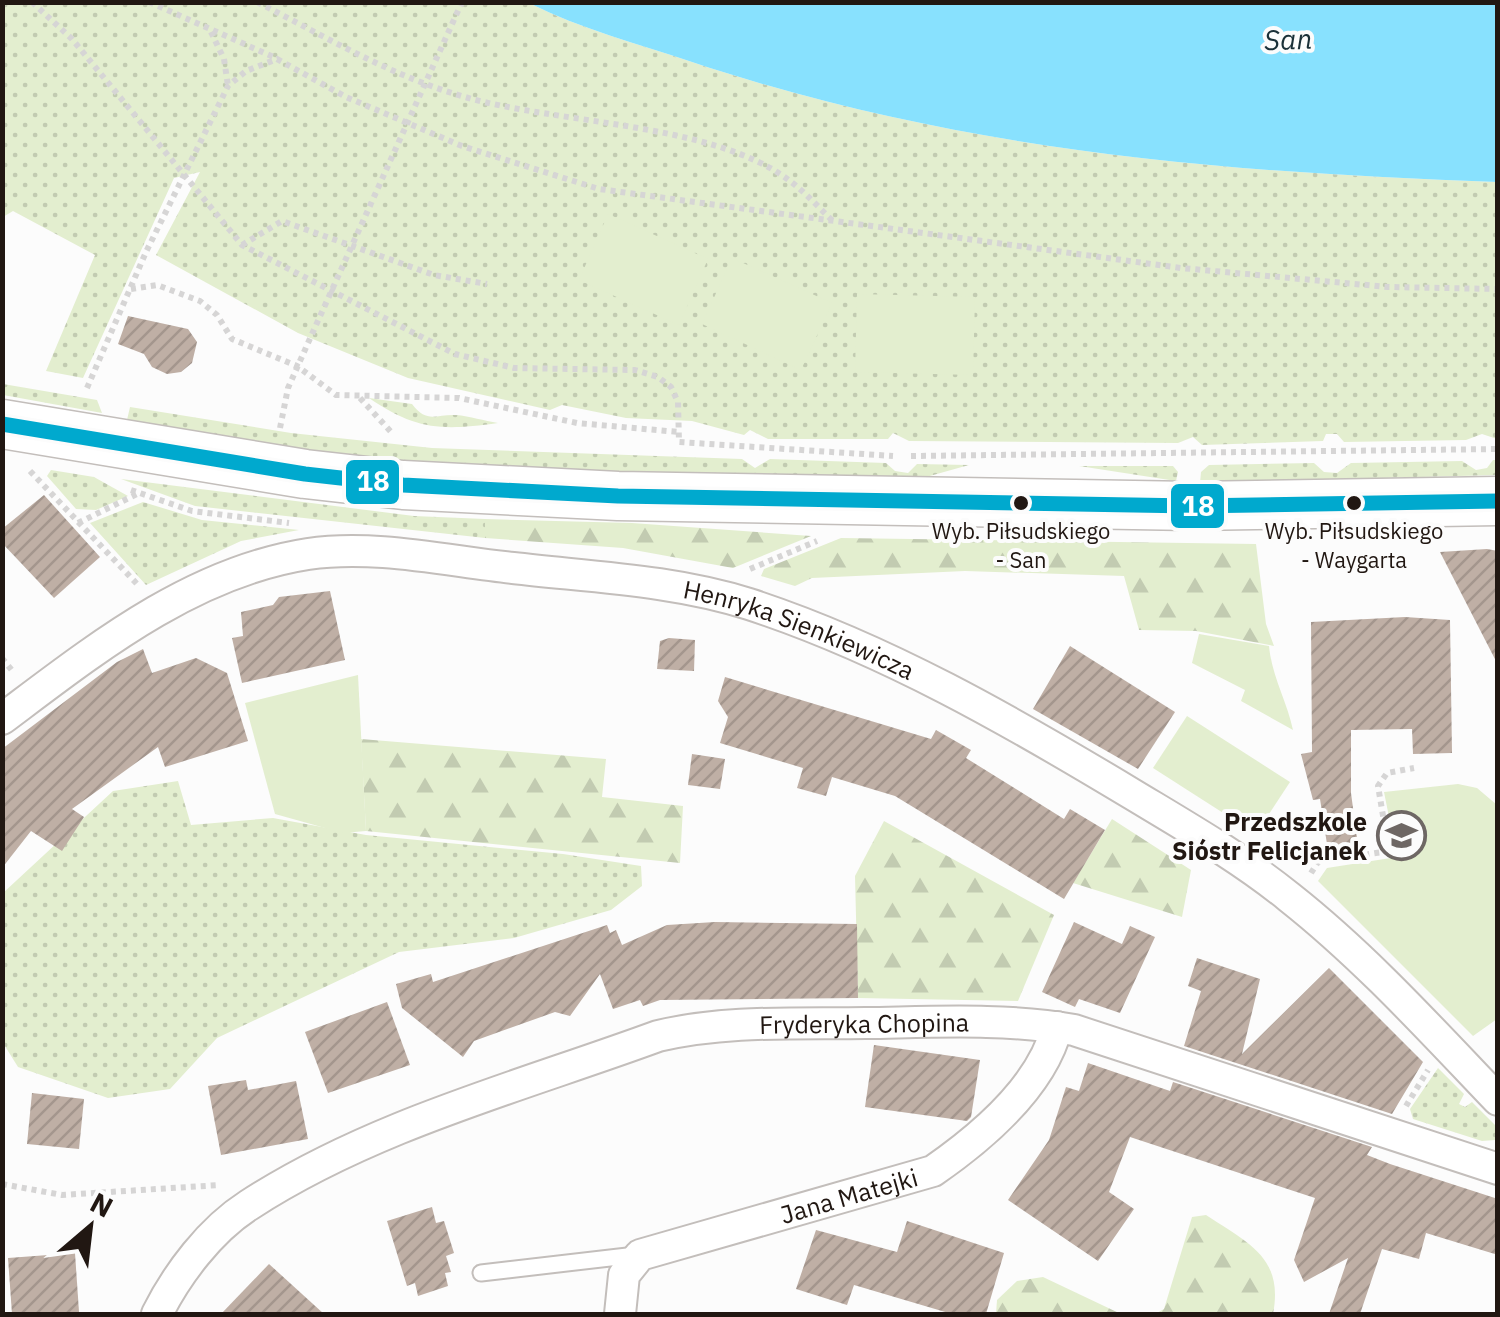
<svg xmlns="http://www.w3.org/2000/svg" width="1500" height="1317" viewBox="0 0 1500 1317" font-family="'IBM Plex Sans',sans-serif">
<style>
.grass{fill:url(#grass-dots)}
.forest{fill:url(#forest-firs)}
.green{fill:#e3eecf}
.water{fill:#88e1fe}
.building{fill:url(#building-hatch)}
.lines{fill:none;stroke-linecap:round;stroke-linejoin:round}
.lane-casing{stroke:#c3bebb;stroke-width:19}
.street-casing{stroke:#c3bebb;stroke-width:34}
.primary-casing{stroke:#c3bebb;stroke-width:51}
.path{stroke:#d6d5d5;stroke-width:6;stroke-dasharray:5 5;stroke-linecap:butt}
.lane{stroke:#fff;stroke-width:15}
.street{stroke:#fff;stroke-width:30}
.primary{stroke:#fff;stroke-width:48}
.path-bridge{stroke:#d6d5d5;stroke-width:6;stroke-dasharray:5 5;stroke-linecap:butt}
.bus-1-casing{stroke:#fcfcfc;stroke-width:22}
.bus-1{stroke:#00a9ce;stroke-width:15}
.bus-dot{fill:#211712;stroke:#fcfcfc;stroke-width:4}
.labels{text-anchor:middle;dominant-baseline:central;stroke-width:8;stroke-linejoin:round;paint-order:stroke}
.bus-label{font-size:22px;fill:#211712;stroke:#fcfcfc}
.street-label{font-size:25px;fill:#211712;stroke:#fcfcfc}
.poi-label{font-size:25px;font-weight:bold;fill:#211712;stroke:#fcfcfc;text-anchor:end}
.water-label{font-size:28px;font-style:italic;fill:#1a3038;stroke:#fcfcfc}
.line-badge{stroke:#fcfcfc;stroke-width:4}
.badge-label{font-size:28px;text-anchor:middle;font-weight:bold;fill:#fff}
</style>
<defs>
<pattern id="grass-dots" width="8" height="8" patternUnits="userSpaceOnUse" patternTransform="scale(2.5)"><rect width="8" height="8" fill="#e3eecf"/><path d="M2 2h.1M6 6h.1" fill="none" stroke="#c2cbb1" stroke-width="1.8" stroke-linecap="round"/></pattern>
<pattern id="forest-firs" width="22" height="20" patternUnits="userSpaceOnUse" patternTransform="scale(2.5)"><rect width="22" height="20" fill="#e3eecf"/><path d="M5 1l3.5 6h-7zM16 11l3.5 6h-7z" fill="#c2cbb1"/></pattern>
<pattern id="building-hatch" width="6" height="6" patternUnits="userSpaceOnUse" patternTransform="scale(2.5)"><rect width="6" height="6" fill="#bfafa5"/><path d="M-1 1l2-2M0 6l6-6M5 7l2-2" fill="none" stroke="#a4968d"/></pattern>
</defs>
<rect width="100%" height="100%" fill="#fcfcfc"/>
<!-- grass -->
<g class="grass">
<path d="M 3,3 L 529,3 C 581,29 638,44 692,62 C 960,151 1218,172 1497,182 L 1497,439 L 1482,434 L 1466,440 L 1344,442 L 1337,434 L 1326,434 L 1323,441 L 1202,445 L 1193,437 L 1178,443 L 909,441 L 893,433 L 888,439 L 768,439 L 750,430 L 744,435 L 692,421 L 626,418 L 562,405 L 550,410 L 408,378 L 298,333 L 156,255 L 200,172 L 174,178 L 83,378 L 46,371 L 95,255 L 13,211 L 3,217 Z"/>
<path d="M 3,384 L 97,400 L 102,413 L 3,395 Z"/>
<path d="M 369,398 L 412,404 C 427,424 436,414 456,415 C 470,416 484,421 498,423 C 441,431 416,430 369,398 Z"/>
<path d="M 130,407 L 291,433 L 432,448 L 742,459 L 755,468 L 770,459 L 886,463 L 895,471 L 908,473 L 917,464 L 969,465 L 919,479 C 743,475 565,476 389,460 C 302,452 214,434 127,420 Z"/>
<path d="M 1493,460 L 1497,460 L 1497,475 L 1200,483 L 1201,472 L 1209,465 L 1314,463 L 1324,472 L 1337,473 L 1351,463 L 1462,461 L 1476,470 L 1487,468 Z"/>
<path d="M 1079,466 L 1173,466 L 1178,472 L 1176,481 Z"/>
<path d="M 51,470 L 94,477 L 128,496 L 96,510 L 76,509 L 47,476 Z"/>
<path d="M 121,479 L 414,516 L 485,519 L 485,538 L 195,506 Z"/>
<path d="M 143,502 L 202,520 L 299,530 L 241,541 L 146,585 L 90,523 Z"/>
<path d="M 178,781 L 191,825 L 273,818 L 366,835 L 563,854 L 641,866 L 642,886 L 611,910 L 514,938 L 399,952 L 217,1038 L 170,1089 L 108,1098 L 18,1067 L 3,1043 L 3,893 L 113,791 Z"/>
<path d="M 1438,1068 L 1464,1094 L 1459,1104 L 1465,1107 L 1472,1102 L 1495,1125 L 1495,1140 L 1482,1141 L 1413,1119 L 1410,1109 Z"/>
</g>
<!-- forest -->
<g class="forest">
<path d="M 485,519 L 632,523 L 811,536 L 733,568 L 623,548 L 485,538 Z"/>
<path d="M 841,538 L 1256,544 L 1266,624 L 1274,646 L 1196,631 L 1139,630 L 1124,576 L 965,571 L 812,578 L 795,586 L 761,576 L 764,569 Z"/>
<path d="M 361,739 L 606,759 L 602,797 L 683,806 L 680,863 L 366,831 Z"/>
<path d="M 1112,819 L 1191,870 L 1182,917 L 1073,883 Z"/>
<path d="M 884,821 L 1054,915 L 1018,1001 L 858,998 L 855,876 Z"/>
<path d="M 1206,1215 C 1248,1243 1284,1257 1273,1314 L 1155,1314 L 1164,1309 L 1192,1217 Z"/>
<path d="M 1043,1277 L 1121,1314 L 996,1314 L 997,1300 L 1017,1281 Z"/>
</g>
<!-- green -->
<g class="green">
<path d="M 608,214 L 708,259 L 679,325 L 579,280 Z"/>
<path d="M 732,258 L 832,303 L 801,370 L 702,324 Z"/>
<path d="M 857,294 L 975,297 L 973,375 L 855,372 Z"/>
<path d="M 1199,634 L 1269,646 C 1272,677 1287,701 1293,730 L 1241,701 L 1245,690 L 1192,663 Z"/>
<path d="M 358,675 L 366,831 L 343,833 L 275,814 L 245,703 Z"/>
<path d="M 1187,716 L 1290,782 L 1256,834 L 1153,768 Z"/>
<path d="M 1458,784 L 1477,788 L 1497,805 L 1497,1019 L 1473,1036 L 1318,881 L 1327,868 L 1397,857 L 1384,792 Z"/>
</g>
<!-- water -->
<path class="water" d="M 529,3 L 1497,3 L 1497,182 C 1218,172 960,151 692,62 C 638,44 581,29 529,3 Z"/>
<!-- building -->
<g class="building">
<path d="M 128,316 L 188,329 L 197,342 L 192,363 L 181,372 L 167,374 L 152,367 L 144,354 L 118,344 Z"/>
<path d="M 44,495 L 100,557 L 54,598 L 2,543 L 2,529 Z"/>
<path d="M 1487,549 L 1498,551 L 1498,665 L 1440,552 Z"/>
<path d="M 330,591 L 345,660 L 242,683 L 232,638 L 243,636 L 241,612 L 273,605 L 279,597 Z"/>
<path d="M 1405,617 L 1450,620 L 1452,753 L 1413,754 L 1412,729 L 1351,730 L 1351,793 L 1359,853 L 1329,857 L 1320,799 L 1313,800 L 1301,754 L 1312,752 L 1311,622 Z"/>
<path d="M 669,638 L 695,640 L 694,671 L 657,669 L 660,641 Z"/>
<path d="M 1070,646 L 1175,712 L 1138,769 L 1033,709 Z"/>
<path d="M 143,649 L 152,673 L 196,658 L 227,673 L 248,741 L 165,767 L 158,747 L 72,809 L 84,817 L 62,851 L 31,831 L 2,868 L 2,749 L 117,662 Z"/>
<path d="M 725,677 L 931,739 L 936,730 L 971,750 L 966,758 L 1064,819 L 1070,809 L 1105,830 L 1064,899 L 895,796 L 832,777 L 826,796 L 797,788 L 803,768 L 720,743 L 728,717 L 718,701 Z"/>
<path d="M 692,754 L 725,759 L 720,789 L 688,785 Z"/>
<path d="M 715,922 L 857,924 L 858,998 L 660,1000 L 643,1006 L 640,1000 L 613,1009 L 600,974 L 570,1016 L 555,1012 L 474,1041 L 463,1057 L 402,1008 L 396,984 L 431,974 L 433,982 L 607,925 L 610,933 L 616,930 L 622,945 L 667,925 Z"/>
<path d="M 1074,922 L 1122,944 L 1130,926 L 1155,937 L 1120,1013 L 1079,999 L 1075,1007 L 1042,992 Z"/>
<path d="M 1197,958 L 1260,979 L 1242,1054 L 1329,968 L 1423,1062 L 1392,1114 L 1184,1046 L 1201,991 L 1188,986 Z"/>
<path d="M 387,1002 L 410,1065 L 328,1093 L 305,1032 Z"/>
<path d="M 874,1045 L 980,1060 L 971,1117 L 967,1121 L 865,1107 Z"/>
<path d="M 1088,1063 L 1170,1091 L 1173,1082 L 1372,1147 L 1367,1155 L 1390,1164 L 1498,1199 L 1498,1255 L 1426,1233 L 1419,1259 L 1382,1249 L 1360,1314 L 1329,1314 L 1348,1258 L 1304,1282 L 1294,1260 L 1315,1198 L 1130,1137 L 1109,1192 L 1134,1209 L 1098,1261 L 1008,1200 L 1049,1140 L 1066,1087 L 1079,1091 Z"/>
<path d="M 246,1080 L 248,1090 L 296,1081 L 308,1139 L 221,1155 L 208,1086 Z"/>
<path d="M 32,1093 L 84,1099 L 79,1149 L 27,1144 Z"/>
<path d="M 432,1207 L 436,1223 L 444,1221 L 454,1253 L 446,1256 L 451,1272 L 445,1273 L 448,1286 L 418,1296 L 415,1283 L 407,1286 L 387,1221 Z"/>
<path d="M 907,1221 L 1004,1253 L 986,1314 L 952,1314 L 854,1285 L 847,1305 L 796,1289 L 816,1230 L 897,1252 Z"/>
<path d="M 75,1253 L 79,1312 L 12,1314 L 8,1258 Z"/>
<path d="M 269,1264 L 324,1314 L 221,1314 Z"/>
</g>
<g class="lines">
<defs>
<path id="lane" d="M 481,1273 L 636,1255"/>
<g id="street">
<path id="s1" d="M 2,719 C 94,650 191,572 308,554 C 374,544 447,561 513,568 C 591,577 674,580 749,604 C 884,648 1011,721 1132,794 C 1185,826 1241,858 1289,897 C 1365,957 1431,1030 1498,1100"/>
<path id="s2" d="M 157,1314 C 177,1274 210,1230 249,1205 C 372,1125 522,1086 658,1036 C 726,1020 796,1024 866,1023 C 935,1022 1006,1018 1074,1030 L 1498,1169"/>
<path id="s3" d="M 620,1314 L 624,1275 L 640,1255 L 933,1171 C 982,1137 1042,1086 1057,1027"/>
</g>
<path id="primary" d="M 2,424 L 305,474 L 403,485 L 618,496 L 1192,506 L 1498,501"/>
</defs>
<!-- lane casing -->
<use href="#lane" class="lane-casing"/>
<!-- street casing -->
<use href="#street" class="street-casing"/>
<!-- primary casing -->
<use href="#primary" class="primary-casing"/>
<!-- path -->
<g class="path">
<path d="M 32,2 L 72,39 L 242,245 L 455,354 L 514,368 L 635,370 L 658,377 L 671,387 L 678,402 L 679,442 L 893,456"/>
<path d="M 149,2 L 276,58"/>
<path d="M 257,2 C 326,37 391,76 465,97 C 558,124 715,123 790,181 C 806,193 820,209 835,223"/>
<path d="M 211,32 L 224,59 L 228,86"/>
<path d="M 242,245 L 282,221 L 434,275 L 487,284"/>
<path d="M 131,289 L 157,285 L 200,301 L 217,315 L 232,339 L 297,366 L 336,395 L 459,398 L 577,423 L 679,432"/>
<path d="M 87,388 L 146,252 L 228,86 L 246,71 L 277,59 L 346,97 L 462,146 L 599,189 L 1181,268 L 1388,287 L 1498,289"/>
<path d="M 360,398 L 392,433"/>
<path d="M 280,428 L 288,388 L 312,334"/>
<path d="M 911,456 L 1498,449"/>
<path d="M 30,471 L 138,585"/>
<path d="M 131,490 L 192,511 L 289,523"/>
<path d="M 78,523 L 139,493"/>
<path d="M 750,569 L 817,541"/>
<path d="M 2,658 L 14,673"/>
<path d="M 1311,873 L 1318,862 L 1389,851 L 1378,786 L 1387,773 L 1414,768"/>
<path d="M 1406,1106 L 1428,1070"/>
<path d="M 2,1184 L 62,1195 L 220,1185"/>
</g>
<!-- lane -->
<use href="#lane" class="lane"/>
<!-- street -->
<use href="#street" class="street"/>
<!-- primary -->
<use href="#primary" class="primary"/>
<!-- path-bridge -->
<path class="path-bridge" d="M 312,334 L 462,2"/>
<defs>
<path id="bus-1" d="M 2,424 L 305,474 L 403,485 L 618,496 L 1192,506 L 1498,501"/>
</defs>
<!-- bus-1 casing -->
<use href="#bus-1" class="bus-1-casing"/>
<!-- bus-1 -->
<use href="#bus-1" class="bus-1"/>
</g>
<!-- icons -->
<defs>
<symbol id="school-ring" viewBox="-11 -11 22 22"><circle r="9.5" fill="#fcfcfc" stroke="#6e6764" stroke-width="1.5"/><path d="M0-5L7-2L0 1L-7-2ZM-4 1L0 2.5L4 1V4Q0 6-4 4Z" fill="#6e6764"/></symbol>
</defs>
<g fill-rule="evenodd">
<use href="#school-ring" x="1374" y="808" width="55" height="55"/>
</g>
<!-- markers -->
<g class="bus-dot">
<circle cx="1021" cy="503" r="9"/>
<circle cx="1354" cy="503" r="9"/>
</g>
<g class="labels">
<!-- bus labels -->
<g class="bus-label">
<text x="1021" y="530">Wyb. Piłsudskiego<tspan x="1021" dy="29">- San</tspan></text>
<text x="1354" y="530">Wyb. Piłsudskiego<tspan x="1354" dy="29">- Waygarta</tspan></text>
</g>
<!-- street labels -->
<g class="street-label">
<text stroke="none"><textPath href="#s1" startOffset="852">Henryka Sienkiewicza</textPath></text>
<text stroke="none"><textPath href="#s2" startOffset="795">Fryderyka Chopina</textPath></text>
<text stroke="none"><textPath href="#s3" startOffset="282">Jana Matejki</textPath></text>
</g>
<!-- poi labels -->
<g class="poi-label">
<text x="1367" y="821">Przedszkole<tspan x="1367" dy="29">Sióstr Felicjanek</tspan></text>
</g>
<!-- water labels -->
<g class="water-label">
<text transform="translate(1288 39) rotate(-2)">San</text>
</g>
</g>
<g class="line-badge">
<rect x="344" y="458" width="57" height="48" rx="10" fill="#00a9ce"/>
<rect x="1169" y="482" width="57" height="48" rx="10" fill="#00a9ce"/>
</g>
<g class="badge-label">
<text x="373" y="491">18</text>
<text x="1198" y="516">18</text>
</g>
<!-- border -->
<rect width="1500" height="1317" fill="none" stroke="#211712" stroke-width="10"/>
<!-- north arrow -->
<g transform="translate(90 1227) rotate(28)" stroke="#fcfcfc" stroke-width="8" paint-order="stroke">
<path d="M0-8L18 38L0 25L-18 38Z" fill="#211712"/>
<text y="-15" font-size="28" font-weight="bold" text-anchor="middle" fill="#211712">N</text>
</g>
</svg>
